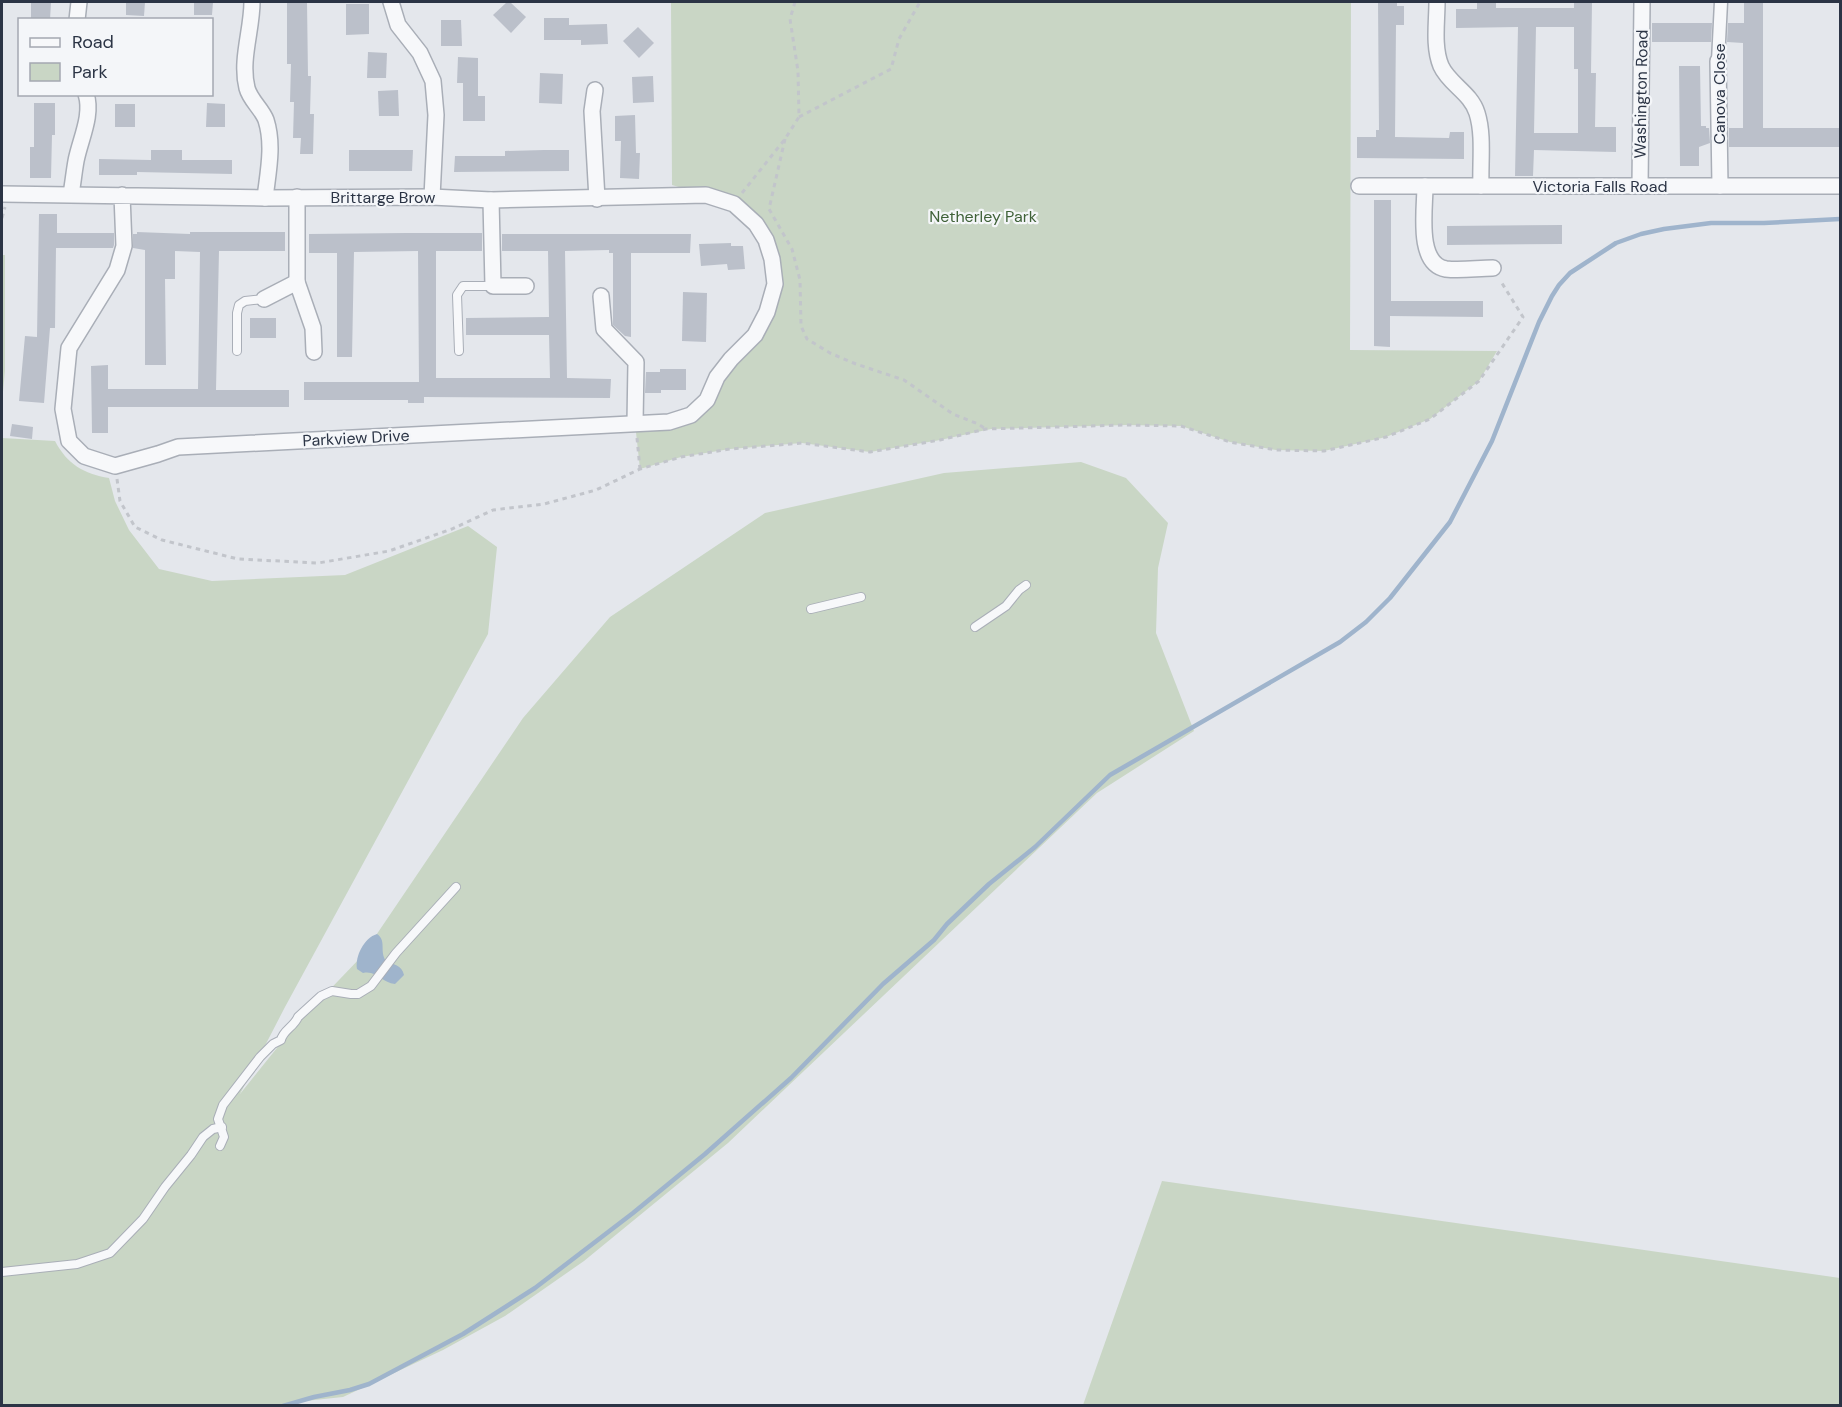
<svg xmlns="http://www.w3.org/2000/svg" width="1842" height="1407" viewBox="0 0 1842 1407" font-family="'DM Sans',sans-serif">
<style>
.green{fill:#c9d6c5}
.water{fill:#9fb4cc}
.lines{fill:none;stroke-linecap:round;stroke-linejoin:round}
.stream{stroke:#9fb4cc;stroke-width:4.5}
.building{fill:#bbc0ca;fill-rule:evenodd}
.service-casing{stroke:#a9aeb7;stroke-width:10}
.pedestrian-casing{stroke:#a9aeb7;stroke-width:15}
.minor-casing{stroke:#a9aeb7;stroke-width:18}
.path{stroke:#c2c5cb;stroke-width:3;stroke-dasharray:4.5 4.5;stroke-linecap:butt}
.service{stroke:#f7f8fa;stroke-width:8}
.pedestrian{stroke:#f7f8fa;stroke-width:12}
.minor{stroke:#f7f8fa;stroke-width:15}
.labels{text-anchor:middle;dominant-baseline:central;stroke-width:4.5;stroke-linejoin:round;paint-order:stroke}
.street-label{font-size:16px;fill:#2b3445;stroke:#f4f6f9}
.park-label{font-size:16px;fill:#3f6138;stroke:#f4f6f9}
</style>
<rect width="100%" height="100%" fill="#e4e7ec"/>
<!-- green -->
<g class="green">
<path d="M 671,2 L 1351,2 L 1350,350 L 1497,351 L 1479,381 L 1430,419 L 1386,437 L 1324,451 L 1276,450 L 1230,442 L 1181,426 L 1126,425 L 991,429 L 940,440 L 870,452 L 802,443 L 730,449 L 681,457 L 640,469 L 635,423 L 691,415 L 755,335 L 775,284 L 756,224 L 706,195 L 672,185 Z"/>
<path d="M 2,255 L 5,255 L 5,371 L 2,402 Z"/>
<path d="M 2,438 L 55,441 C 67,464 84,474 109,478 L 115,501 L 129,530 L 159,569 L 212,581 L 345,575 L 468,526 L 497,547 L 488,634 L 285,1007 L 240,1094 L 293,1028 L 362,956 L 523,718 L 610,617 L 765,513 L 944,473 L 1081,462 L 1126,478 L 1168,523 L 1158,568 L 1156,633 L 1194,731 L 1097,793 L 728,1143 L 584,1261 L 505,1316 L 443,1350 L 343,1397 L 295,1402 L 281,1406 L 2,1405 Z"/>
<path d="M 1162,1181 L 1840,1278 L 1840,1405 L 1083,1405 Z"/>
</g>
<!-- water -->
<path class="water" d="M 377,934 C 387,941 379,951 386,961 C 394,965 402,965 404,975 L 395,984 C 382,983 377,970 363,973 L 357,969 C 355,956 364,938 377,934 Z"/>
<g class="lines">
<!-- stream -->
<path class="stream" d="M 283,1406 L 314,1397 L 350,1390 L 369,1384 L 463,1334 L 535,1288 L 633,1213 L 705,1154 L 791,1078 L 883,984 L 934,940 L 947,924 L 989,884 L 1035,847 L 1110,775 L 1340,642 L 1366,622 L 1390,598 L 1450,522 L 1492,441 L 1539,322 L 1552,296 L 1559,285 L 1570,273 L 1616,243 L 1641,234 L 1664,229 L 1711,223 L 1764,223 L 1840,219"/>
</g>
<!-- building -->
<g class="building">
<path d="M 31,2 L 51,2 L 50,20 L 31,20 Z"/>
<path d="M 126,2 L 145,2 L 144,16 L 126,15 Z"/>
<path d="M 194,2 L 213,2 L 212,15 L 194,15 Z"/>
<path d="M 287,2 L 307,2 L 308,76 L 311,76 L 310,114 L 314,114 L 313,154 L 300,154 L 301,138 L 293,138 L 294,102 L 290,102 L 291,64 L 287,64 Z"/>
<path d="M 507,2 L 510,2 L 526,17 L 511,33 L 493,15 Z"/>
<path d="M 1378,2 L 1397,2 L 1397,6 L 1404,6 L 1404,25 L 1396,25 L 1395,137 L 1449,138 L 1450,132 L 1464,132 L 1464,159 L 1357,158 L 1357,137 L 1376,137 L 1376,130 L 1379,130 Z"/>
<path d="M 1477,2 L 1496,2 L 1496,8 L 1574,8 L 1574,2 L 1592,2 L 1591,73 L 1596,73 L 1595,127 L 1616,127 L 1616,152 L 1534,150 L 1533,176 L 1515,176 L 1518,27 L 1456,28 L 1456,9 L 1477,9 ZM 1536,27 L 1574,27 L 1574,69 L 1578,69 L 1578,133 L 1534,133 Z"/>
<path d="M 1744,3 L 1763,3 L 1763,128 L 1840,128 L 1840,147 L 1729,147 L 1729,128 L 1743,128 L 1743,43 L 1727,42 L 1728,23 L 1744,23 Z"/>
<path d="M 346,4 L 369,4 L 369,34 L 346,35 Z"/>
<path d="M 544,18 L 569,18 L 569,25 L 607,24 L 608,44 L 581,45 L 581,40 L 544,40 Z"/>
<path d="M 441,20 L 461,20 L 462,46 L 441,46 Z"/>
<path d="M 1652,23 L 1712,23 L 1711,42 L 1652,42 Z"/>
<path d="M 638,27 L 654,43 L 639,58 L 623,41 Z"/>
<path d="M 368,52 L 387,53 L 386,78 L 367,78 Z"/>
<path d="M 458,57 L 478,58 L 478,96 L 485,96 L 485,121 L 463,121 L 463,83 L 457,83 Z"/>
<path d="M 1679,66 L 1700,66 L 1701,126 L 1706,126 L 1706,128 L 1709,128 L 1710,143 L 1699,147 L 1699,166 L 1680,166 Z"/>
<path d="M 540,73 L 563,74 L 562,104 L 539,103 Z"/>
<path d="M 653,76 L 654,102 L 633,103 L 632,77 Z"/>
<path d="M 398,90 L 399,116 L 379,116 L 378,91 Z"/>
<path d="M 34,103 L 55,103 L 55,135 L 52,135 L 51,178 L 30,178 L 30,147 L 34,147 Z"/>
<path d="M 207,103 L 225,104 L 225,127 L 206,127 Z"/>
<rect x="115" y="104" width="20" height="23"/>
<path d="M 635,115 L 636,153 L 640,153 L 639,179 L 620,178 L 621,141 L 615,141 L 615,116 Z"/>
<path d="M 151,150 L 182,150 L 182,160 L 232,160 L 232,174 L 137,172 L 137,175 L 99,175 L 99,159 L 151,160 Z"/>
<path d="M 349,150 L 413,150 L 412,171 L 349,171 Z"/>
<path d="M 544,150 L 569,150 L 569,171 L 454,172 L 455,156 L 505,156 L 505,151 Z"/>
<path d="M 1374,200 L 1391,200 L 1391,301 L 1483,301 L 1483,317 L 1390,316 L 1390,347 L 1374,346 Z"/>
<path d="M 39,214 L 57,214 L 57,233 L 114,233 L 114,245 L 113,248 L 56,248 L 55,328 L 50,328 L 44,403 L 19,401 L 25,336 L 37,337 Z"/>
<path d="M 1562,225 L 1562,244 L 1447,245 L 1447,226 Z"/>
<path d="M 137,232 L 190,234 L 190,232 L 285,232 L 285,251 L 219,251 L 216,390 L 289,390 L 289,407 L 108,407 L 108,433 L 92,433 L 91,366 L 108,365 L 108,389 L 198,389 L 200,252 L 175,251 L 175,279 L 165,279 L 166,365 L 145,365 L 145,250 L 133,248 L 133,234 L 137,234 Z"/>
<path d="M 406,233 L 482,233 L 482,251 L 436,251 L 436,378 L 550,378 L 549,335 L 466,335 L 466,318 L 549,317 L 548,251 L 502,251 L 502,234 L 691,234 L 690,253 L 631,253 L 631,337 L 625,336 L 613,325 L 613,253 L 609,253 L 609,250 L 565,251 L 567,378 L 611,379 L 610,398 L 424,397 L 424,403 L 408,403 L 408,400 L 304,400 L 304,382 L 419,382 L 418,251 L 354,252 L 352,357 L 337,357 L 337,253 L 309,253 L 309,234 Z"/>
<path d="M 731,243 L 731,246 L 743,246 L 745,269 L 728,270 L 727,264 L 701,266 L 699,244 Z"/>
<path d="M 683,292 L 707,293 L 706,342 L 682,341 Z"/>
<rect x="250" y="318" width="26" height="20"/>
<path d="M 660,369 L 686,369 L 686,390 L 661,390 L 661,393 L 645,393 L 646,372 L 660,372 Z"/>
<path d="M 12,424 L 33,427 L 32,439 L 10,436 Z"/>
</g>
<g class="lines">
<defs>
<g id="service">
<path d="M 237,351 L 237,313 L 239,305 L 245,301 L 264,299"/>
<path d="M 459,351 L 457,295 L 463,286 L 493,286"/>
<path d="M 811,609 L 861,597"/>
<path d="M 975,627 L 1006,606 L 1019,590 L 1026,585"/>
<path d="M 220,1146 L 224,1137 L 218,1119 L 223,1105 L 260,1057 L 273,1044 L 281,1040 C 283,1030 294,1027 298,1017 L 321,996 L 332,991 L 351,994 L 358,994 L 371,986 L 396,953 L 456,887"/>
<path d="M 2,1272 L 77,1264 L 110,1253 L 143,1219 L 165,1187 L 191,1155 L 203,1137 L 213,1129 L 222,1127"/>
</g>
<path id="pedestrian" d="M 1718,61 L 1721,2"/>
<g id="minor">
<path d="M 252,2 C 252,30 240,60 247,88 C 250,100 262,109 266,120 C 274,145 268,172 265,198"/>
<path d="M 391,2 L 398,25 L 420,53 L 433,81 L 436,115 L 432,197"/>
<path d="M 1437,2 C 1437,22 1433,47 1441,66 C 1449,84 1471,93 1477,113 C 1484,135 1480,163 1481,186"/>
<path d="M 77,20 L 79,2"/>
<path d="M 1718,61 L 1720,186"/>
<path d="M 595,90 L 592,111 L 597,199"/>
<path d="M 1359,186 L 1840,186"/>
<path d="M 1425,186 C 1425,209 1416,264 1446,269 C 1461,271 1478,268 1493,268"/>
<path d="M 1640,186 L 1642,2"/>
<path d="M 2,194 L 265,198 L 432,197 L 491,200 L 706,195 L 734,204 L 756,224 L 766,240 L 772,259 L 775,284 L 767,312 L 755,335 L 731,359 L 717,377 L 707,400 L 691,415 L 669,422 L 178,447 L 158,454 L 115,466 L 84,456 L 69,441 L 63,409 L 69,348 L 117,270 L 124,246 L 122,195"/>
<path d="M 71,194 C 73,183 74,172 76,161 C 80,140 93,115 86,94"/>
<path d="M 297,197 L 297,282"/>
<path d="M 491,200 L 493,286 L 526,286"/>
<path d="M 601,296 L 604,329 L 636,362 L 635,423"/>
<path d="M 264,299 L 297,282 L 313,328 L 314,352"/>
</g>
</defs>
<!-- service casing -->
<use href="#service" class="service-casing"/>
<!-- pedestrian casing -->
<use href="#pedestrian" class="pedestrian-casing"/>
<!-- minor casing -->
<use href="#minor" class="minor-casing"/>
<!-- path -->
<g class="path">
<path d="M 799,117 L 891,69 L 899,39 L 920,2"/>
<path d="M 785,139 L 769,209 L 792,249 L 800,280 L 801,326 L 807,339 L 830,353 L 856,364 L 904,380 L 953,414 L 978,424 L 986,429"/>
<path d="M 742,193 L 785,139 L 799,117 L 798,71 L 790,19 L 795,2"/>
<path d="M 2,218 L 5,207"/>
<path d="M 637,438 L 640,469"/>
<path d="M 117,479 L 120,501 L 135,527 L 162,540 L 238,559 L 318,563 L 389,551 L 452,529 L 493,510 L 544,504 L 596,490 L 640,469 L 681,457 L 730,449 L 802,443 L 870,452 L 940,440 L 986,429 L 1126,425 L 1181,426 L 1230,442 L 1276,450 L 1324,451 L 1386,437 L 1430,419 L 1479,381 L 1523,317 L 1500,280"/>
</g>
<!-- service -->
<use href="#service" class="service"/>
<!-- pedestrian -->
<use href="#pedestrian" class="pedestrian"/>
<!-- minor -->
<use href="#minor" class="minor"/>
</g>
<g class="labels">
<!-- street labels -->
<g class="street-label">
<text transform="translate(1641 94) rotate(-89)">Washington Road</text>
<text transform="translate(1719 94) rotate(-90)">Canova Close</text>
<text x="1600" y="186">Victoria Falls Road</text>
<text x="383" y="197">Brittarge Brow</text>
<text transform="translate(356 438) rotate(-3)">Parkview Drive</text>
</g>
<!-- park labels -->
<g class="park-label">
<text x="983" y="216">Netherley Park</text>
</g>
</g>
<!-- border -->
<rect width="1842" height="1407" fill="none" stroke="#2b3445" stroke-width="6"/>
<!-- legend -->
<rect x="18" y="18" width="195" height="78" fill="#f4f6f9" stroke="#a4a8b1" stroke-width="1.5"/>
<rect x="30" y="38" width="30" height="9" fill="#f7f8fa" stroke="#a4a8b1" stroke-width="1.5"/>
<text x="72" y="48" font-size="18" fill="#2b3445">Road</text>
<rect x="30" y="63" width="30" height="18" fill="#c9d6c5" stroke="#a4a8b1" stroke-width="1.5"/>
<text x="72" y="78" font-size="18" fill="#2b3445">Park</text>
</svg>
